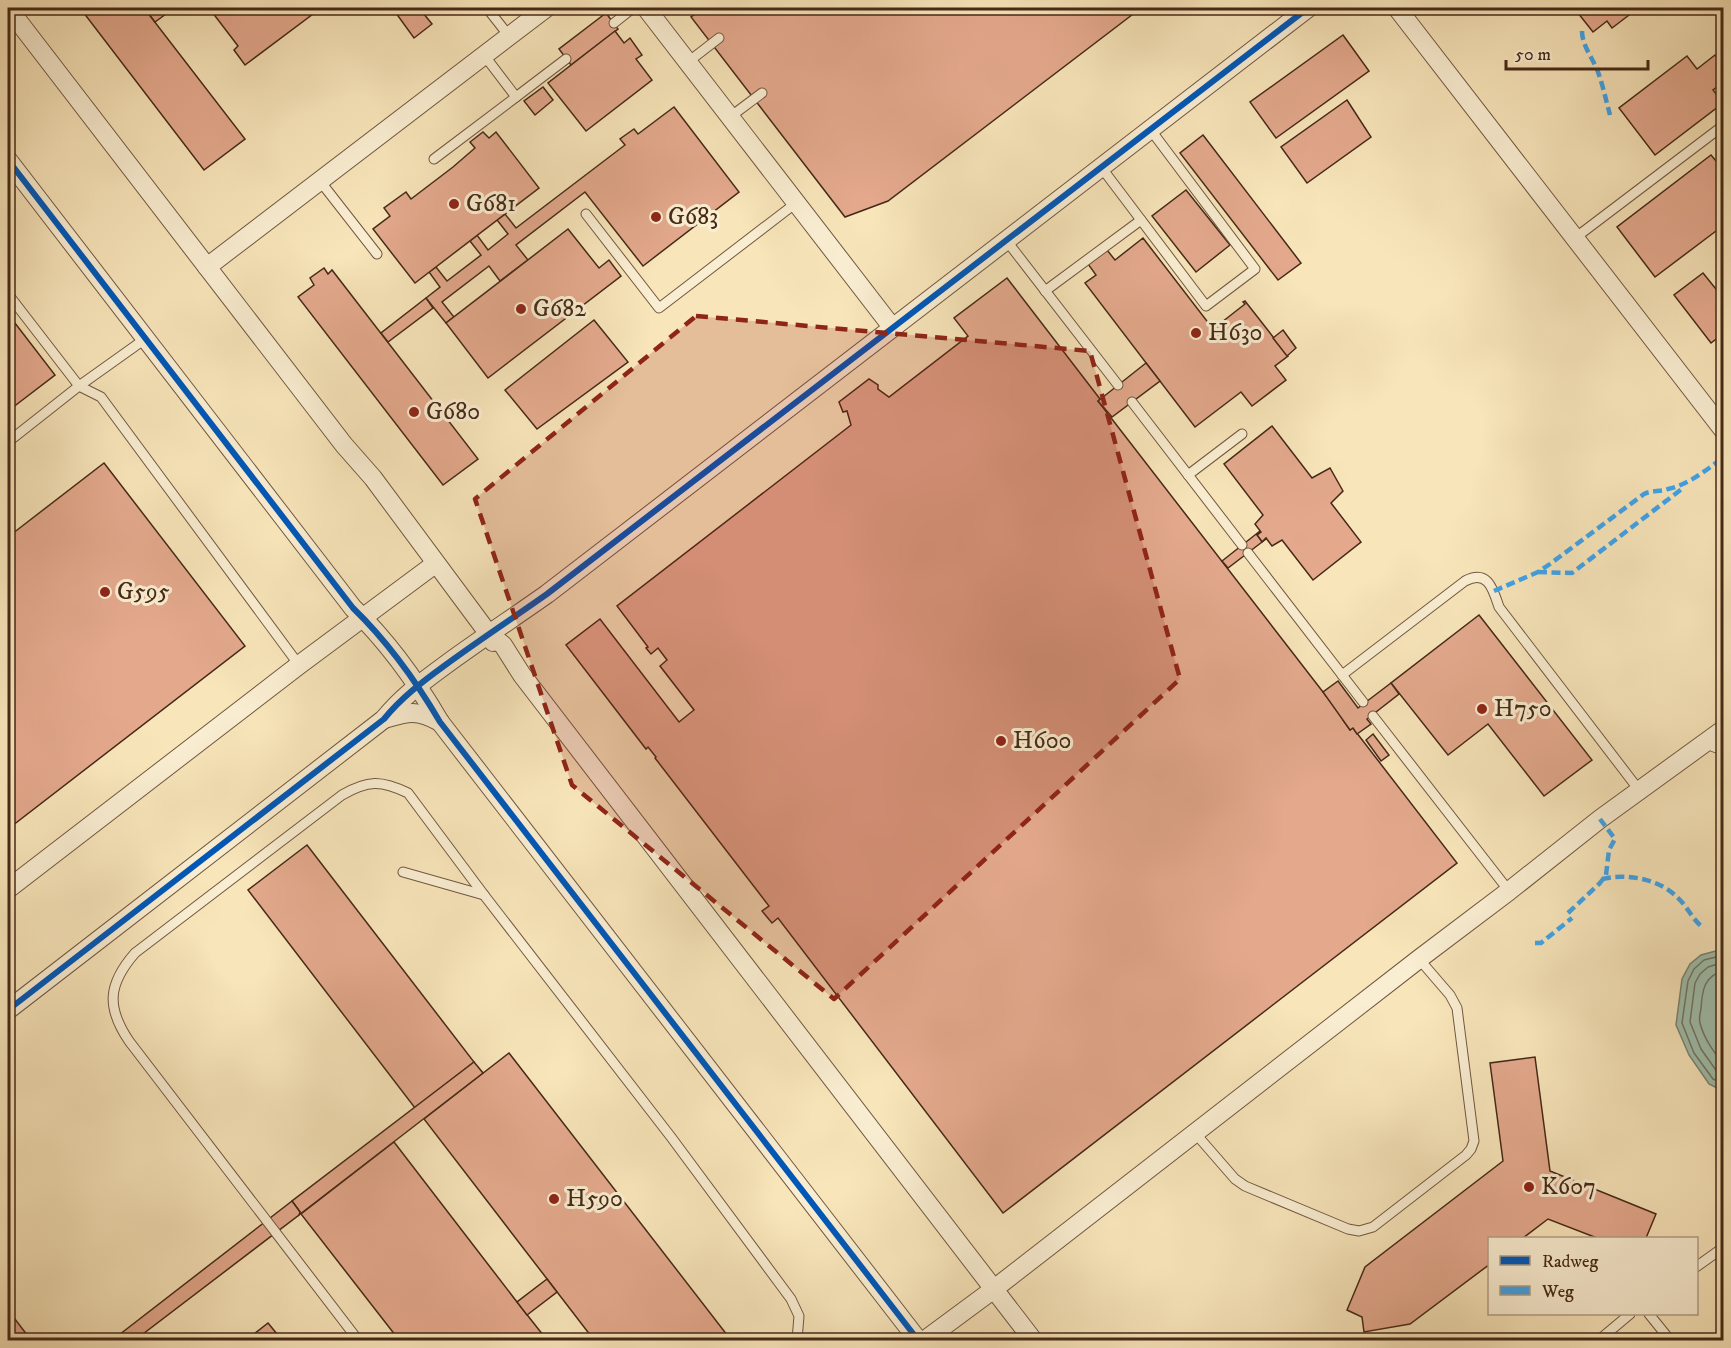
<svg xmlns="http://www.w3.org/2000/svg" width="1731" height="1348" viewBox="0 0 1731 1348" font-family="'IM FELL DW Pica',serif">
<style>
.water{fill:#9ebfac;stroke:#7a8370;stroke-width:1.5}
.lines{fill:none;stroke-linecap:round;stroke-linejoin:round}
.shore{stroke:#727462;stroke-width:1.5}
.building{fill:#e4a98d;stroke:#452917;stroke-width:1.5}
.lane-casing{stroke:#725840;stroke-width:11}
.street-casing{stroke:#725840;stroke-width:20}
.lane{stroke:#faeed2;stroke-width:9}
.street{stroke:#faeed2;stroke-width:18}
.quiet{stroke:#3fa3ea;stroke-width:4.5;stroke-dasharray:9 4.5;stroke-linecap:butt}
.cycleway-casing{stroke:#faeed2;stroke-width:10}
.cycleway{stroke:#0057b8;stroke-width:6}
.marked{fill:#8f2418;fill-opacity:0.2;stroke:#8f2418;stroke-width:4.5;stroke-dasharray:12 8;stroke-linejoin:round}
.poi-dot{fill:#8f2418;stroke:#faeed2;stroke-width:2}
.labels{text-anchor:middle;dominant-baseline:central;stroke-width:6;stroke-linejoin:round;paint-order:stroke}
.poi-label{font-size:24px;fill:#452917;stroke:#faeed2;text-anchor:start}
</style>
<rect width="100%" height="100%" fill="#f8e5ba"/>
<filter id="stains"><feTurbulence type="fractalNoise" baseFrequency=".00333" numOctaves="4"/><feColorMatrix values="0 0 0 0 .2 0 0 0 0 .09 0 0 0 0 .02 0 0 0 .5 -.17"/></filter>
<radialGradient id="worn" r=".72"><stop offset=".6" stop-color="#630" stop-opacity="0"/><stop offset="1" stop-color="#630" stop-opacity=".3"/></radialGradient>
<!-- water -->
<path class="water" d="M 1723,949 L 1724,949 L 1723,1091 L 1709,1084 L 1689,1055 L 1676,1025 L 1682,979 L 1690,964 L 1701,955 Z"/>
<g class="lines">
<!-- shore -->
<g class="shore">
<path d="M 1724,955 L 1704,960 L 1694,969 L 1688,981 L 1682,1023 L 1694,1053 L 1713,1079 L 1724,1084"/>
<path d="M 1724,962 L 1708,967 L 1700,974 L 1695,983 L 1690,1022 L 1701,1049 L 1718,1073 L 1724,1076"/>
<path d="M 1724,971 C 1704,975 1702,991 1701,1009 C 1700,1013 1699,1019 1700,1023 C 1704,1039 1714,1052 1724,1065"/>
</g>
</g>
<!-- building -->
<g class="building">
<path d="M 80,8 L 144,8 L 245,139 L 204,170 Z"/>
<path d="M 150,8 L 174,8 L 155,22 L 146,10 Z"/>
<path d="M 209,8 L 321,8 L 245,65 L 234,50 L 238,46 Z"/>
<path d="M 395,8 L 419,8 L 432,24 L 414,38 L 393,9 Z"/>
<path d="M 703,8 L 1141,8 L 888,201 L 845,217 L 691,17 Z"/>
<path d="M 1574,8 L 1637,8 L 1637,9 L 1612,28 L 1607,21 L 1593,32 Z"/>
<path d="M 606,13 L 618,29 L 571,65 L 559,49 Z"/>
<path d="M 615,31 L 624,43 L 630,38 L 642,55 L 636,59 L 652,80 L 586,131 L 548,83 Z"/>
<path d="M 1343,35 L 1369,71 L 1276,138 L 1250,102 Z"/>
<path d="M 1715,55 L 1724,67 L 1724,82 L 1713,90 L 1723,103 L 1655,155 L 1619,108 L 1687,56 L 1697,69 Z"/>
<path d="M 543,87 L 553,100 L 535,115 L 524,101 Z"/>
<path d="M 1347,100 L 1371,137 L 1307,183 L 1281,147 Z"/>
<path d="M 674,107 L 739,192 L 643,266 L 585,192 L 516,245 L 528,260 L 500,281 L 489,266 L 442,302 L 454,317 L 446,323 L 426,298 L 440,287 L 429,272 L 436,267 L 447,281 L 481,255 L 470,241 L 477,235 L 488,250 L 508,234 L 497,220 L 505,214 L 516,228 L 625,145 L 620,139 L 624,136 L 634,129 L 638,134 Z"/>
<path d="M 483,132 L 489,138 L 496,132 L 539,188 L 415,283 L 373,229 L 390,216 L 384,208 L 406,192 L 411,199 L 453,167 L 475,148 L 470,142 Z"/>
<path d="M 1203,135 L 1301,263 L 1278,280 L 1180,153 Z"/>
<path d="M 1711,155 L 1716,161 L 1724,155 L 1724,225 L 1655,277 L 1617,227 Z"/>
<path d="M 1186,190 L 1230,245 L 1196,272 L 1152,216 Z"/>
<path d="M 568,229 L 599,268 L 609,260 L 621,276 L 488,378 L 446,323 Z"/>
<path d="M 1143,238 L 1213,329 L 1245,304 L 1243,302 L 1245,301 L 1288,356 L 1275,366 L 1286,380 L 1252,406 L 1241,392 L 1195,427 L 1085,283 L 1096,275 L 1088,264 L 1107,250 L 1115,260 Z"/>
<path d="M 324,268 L 328,274 L 332,270 L 478,459 L 443,485 L 298,297 L 314,285 L 310,278 Z"/>
<path d="M 1703,273 L 1724,299 L 1724,333 L 1711,343 L 1674,295 Z"/>
<path d="M 1007,278 L 1100,399 L 1098,401 L 1323,692 L 1344,719 L 1343,720 L 1350,730 L 1353,728 L 1457,863 L 1003,1213 L 778,918 L 772,923 L 762,911 L 769,906 L 655,758 L 656,757 L 648,747 L 646,749 L 566,645 L 600,619 L 679,722 L 694,710 L 660,666 L 667,660 L 658,648 L 651,654 L 646,648 L 648,647 L 617,606 L 851,425 L 847,411 L 843,412 L 839,402 L 869,379 L 878,385 L 878,389 L 889,397 L 968,336 L 954,318 Z"/>
<path d="M 426,298 L 433,308 L 388,342 L 381,333 Z"/>
<path d="M 8,314 L 55,375 L 8,411 Z"/>
<path d="M 594,320 L 628,362 L 537,429 L 505,390 Z"/>
<path d="M 1283,330 L 1296,348 L 1287,356 L 1273,338 Z"/>
<path d="M 1146,363 L 1160,381 L 1112,417 L 1098,401 Z"/>
<path d="M 1272,426 L 1312,478 L 1330,468 L 1343,491 L 1331,503 L 1361,542 L 1313,580 L 1282,540 L 1272,546 L 1266,538 L 1262,542 L 1257,535 L 1261,532 L 1255,524 L 1263,515 L 1224,464 Z"/>
<path d="M 104,463 L 245,646 L 8,829 L 8,537 Z"/>
<path d="M 1260,531 L 1257,535 L 1262,542 L 1266,539 L 1228,568 L 1222,561 Z"/>
<path d="M 1479,615 L 1592,760 L 1544,796 L 1488,724 L 1448,755 L 1391,683 Z"/>
<path d="M 1338,681 L 1358,708 L 1391,683 L 1399,694 L 1367,719 L 1371,724 L 1357,734 L 1353,728 L 1350,730 L 1323,692 Z"/>
<path d="M 1373,734 L 1389,755 L 1381,761 L 1366,740 Z"/>
<path d="M 307,845 L 474,1062 L 415,1108 L 248,890 Z"/>
<path d="M 509,1053 L 731,1340 L 594,1340 L 424,1119 Z"/>
<path d="M 1535,1057 L 1550,1171 L 1656,1214 L 1646,1238 L 1597,1238 L 1548,1219 L 1523,1238 L 1490,1238 L 1490,1264 L 1410,1324 L 1364,1332 L 1362,1317 L 1347,1310 L 1365,1267 L 1503,1161 L 1490,1063 Z"/>
<path d="M 474,1062 L 483,1073 L 299,1215 L 300,1212 L 292,1201 Z"/>
<path d="M 394,1142 L 517,1302 L 547,1340 L 399,1340 L 301,1214 Z"/>
<path d="M 292,1201 L 300,1212 L 299,1215 L 135,1340 L 117,1340 L 115,1338 Z"/>
<path d="M 547,1279 L 557,1292 L 527,1315 L 517,1302 Z"/>
<path d="M 8,1310 L 31,1340 L 8,1340 Z"/>
<path d="M 268,1323 L 282,1340 L 251,1340 L 249,1338 Z"/>
</g>
<g class="lines">
<defs>
<g id="lane">
<path d="M 450,8 L 453,8"/>
<path d="M 487,8 L 509,36"/>
<path d="M 614,23 L 633,8"/>
<path d="M 484,55 L 516,97 L 566,59"/>
<path d="M 688,62 L 719,38"/>
<path d="M 730,117 L 762,93"/>
<path d="M 434,159 L 516,97"/>
<path d="M 1101,167 L 1206,306 L 1255,269 L 1150,129"/>
<path d="M 320,181 L 377,254"/>
<path d="M 586,214 L 659,308 L 796,203"/>
<path d="M 1575,238 L 1724,125"/>
<path d="M 1006,240 L 1118,385"/>
<path d="M 1045,291 L 1141,220"/>
<path d="M 8,294 L 79,386 L 101,397 L 299,665"/>
<path d="M 1132,402 L 1242,545"/>
<path d="M 8,442 L 79,386 L 145,339"/>
<path d="M 1188,475 L 1242,434"/>
<path d="M 1248,553 L 1363,702"/>
<path d="M 1342,675 L 1465,581 C 1488,569 1493,589 1499,607 L 1639,790"/>
<path d="M 1373,716 L 1509,891"/>
<path d="M 1704,743 L 1724,751"/>
<path d="M 403,872 L 484,895"/>
<path d="M 1195,1133 L 1235,1179 L 1245,1186 L 1348,1229 L 1359,1231 L 1373,1227 L 1466,1155 L 1471,1149 L 1474,1141 L 1457,1008 L 1450,995 L 1419,959"/>
<path d="M 1696,1267 L 1724,1247"/>
<path d="M 1649,1314 L 1670,1340"/>
<path d="M 358,1340 L 129,1041 C 106,1007 108,984 135,953 L 342,795 C 368,780 381,780 408,793 L 484,895 L 671,1137 L 791,1299 L 799,1316 L 797,1340"/>
<path d="M 1599,1340 L 1630,1314"/>
</g>
<g id="street">
<path d="M 8,8 L 344,445 L 373,478 L 488,633 L 493,642"/>
<path d="M 646,8 L 892,327"/>
<path d="M 1397,8 L 1724,431"/>
<path d="M 8,160 L 353,608 C 387,641 416,681 440,722 L 918,1340"/>
<path d="M 207,267 L 546,8"/>
<path d="M 488,633 L 503,645 L 522,675 L 1033,1340"/>
<path d="M 384,719 C 408,712 417,709 440,722"/>
<path d="M 8,889 L 299,665 L 435,564"/>
<path d="M 8,1010 L 384,719 C 401,698 422,682 444,666 C 478,641 513,618 547,594 L 1308,8"/>
<path d="M 925,1340 L 994,1289 L 1419,959 L 1509,891 L 1600,819 L 1724,729"/>
</g>
</defs>
<!-- lane casing -->
<use href="#lane" class="lane-casing"/>
<!-- street casing -->
<use href="#street" class="street-casing"/>
<!-- lane -->
<use href="#lane" class="lane"/>
<!-- street -->
<use href="#street" class="street"/>
<!-- quiet -->
<g class="quiet">
<path d="M 1582,31 C 1582,46 1593,58 1598,72 C 1603,86 1606,100 1610,115"/>
<path d="M 1538,572 L 1572,573 L 1683,488"/>
<path d="M 1494,591 L 1538,572 L 1550,564 L 1644,494 C 1652,490 1660,492 1668,489 C 1690,484 1706,470 1724,457"/>
<path d="M 1602,879 C 1627,873 1659,879 1677,897 C 1687,906 1691,917 1701,926"/>
<path d="M 1568,913 L 1600,883 L 1606,875 L 1609,850 L 1615,839 L 1600,819"/>
<path d="M 1535,943 L 1541,943 L 1572,918"/>
</g>
<defs>
<g id="cycleway">
<path d="M 8,160 L 353,608 C 387,641 416,681 440,722 L 918,1340"/>
<path d="M 8,1010 L 384,719 C 401,698 422,682 444,666 C 478,641 513,618 547,594 L 1308,8"/>
</g>
</defs>
<!-- cycleway casing -->
<use href="#cycleway" class="cycleway-casing"/>
<!-- cycleway -->
<use href="#cycleway" class="cycleway"/>
</g>
<!-- marked area -->
<path class="marked" d="M 696,316 L 1090,351 L 1180,679 L 834,999 L 572,785 L 475,499 Z"/>
<!-- markers -->
<g class="poi-dot">
<circle cx="454" cy="204" r="6"/>
<circle cx="656" cy="217" r="6"/>
<circle cx="521" cy="309" r="6"/>
<circle cx="1196" cy="333" r="6"/>
<circle cx="414" cy="412" r="6"/>
<circle cx="105" cy="592" r="6"/>
<circle cx="1482" cy="709" r="6"/>
<circle cx="1001" cy="741" r="6"/>
<circle cx="1529" cy="1187" r="6"/>
<circle cx="554" cy="1199" r="6"/>
</g>
<g class="labels">
<!-- poi labels -->
<g class="poi-label">
<text x="466" y="204">G681</text>
<text x="668" y="217">G683</text>
<text x="533" y="309">G682</text>
<text x="1208" y="333">H630</text>
<text x="426" y="412">G680</text>
<text x="117" y="592">G595</text>
<text x="1494" y="709">H750</text>
<text x="1013" y="741">H600</text>
<text x="1541" y="1187">K607</text>
<text x="566" y="1199">H590</text>
</g>
</g>
<!-- margin -->
<rect width="1731" height="1348" fill="none" stroke="#f8e5ba" stroke-width="30"/>
<rect x="9" y="9" width="1713" height="1330" fill="none" stroke="#452917" stroke-width="3"/>
<rect x="15" y="15" width="1701" height="1318" fill="none" stroke="#452917" stroke-width="1.5"/>
<!-- legend -->
<rect x="1488" y="1237" width="210" height="78" fill="#faeed2" stroke="#b29f87" stroke-width="1.5"/>
<rect x="1500" y="1256" width="30" height="9" fill="#0057b8" stroke="#b29f87" stroke-width="1.5"/>
<text x="1542" y="1267" font-size="18" fill="#452917">Radweg</text>
<rect x="1500" y="1286" width="30" height="9" fill="#3fa3ea" stroke="#b29f87" stroke-width="1.5"/>
<text x="1542" y="1297" font-size="18" fill="#452917">Weg</text>
<!-- scale -->
<path d="M1506 60v9h142v-9" fill="none" stroke="#452917" stroke-width="3"/>
<text x="1515" y="60" font-size="18" fill="#452917" stroke="#faeed2" stroke-width="4.5" paint-order="stroke">50 m</text>
<rect width="100%" height="100%" filter="url(#stains)"/>
<rect width="100%" height="100%" fill="url(#worn)"/>
</svg>
